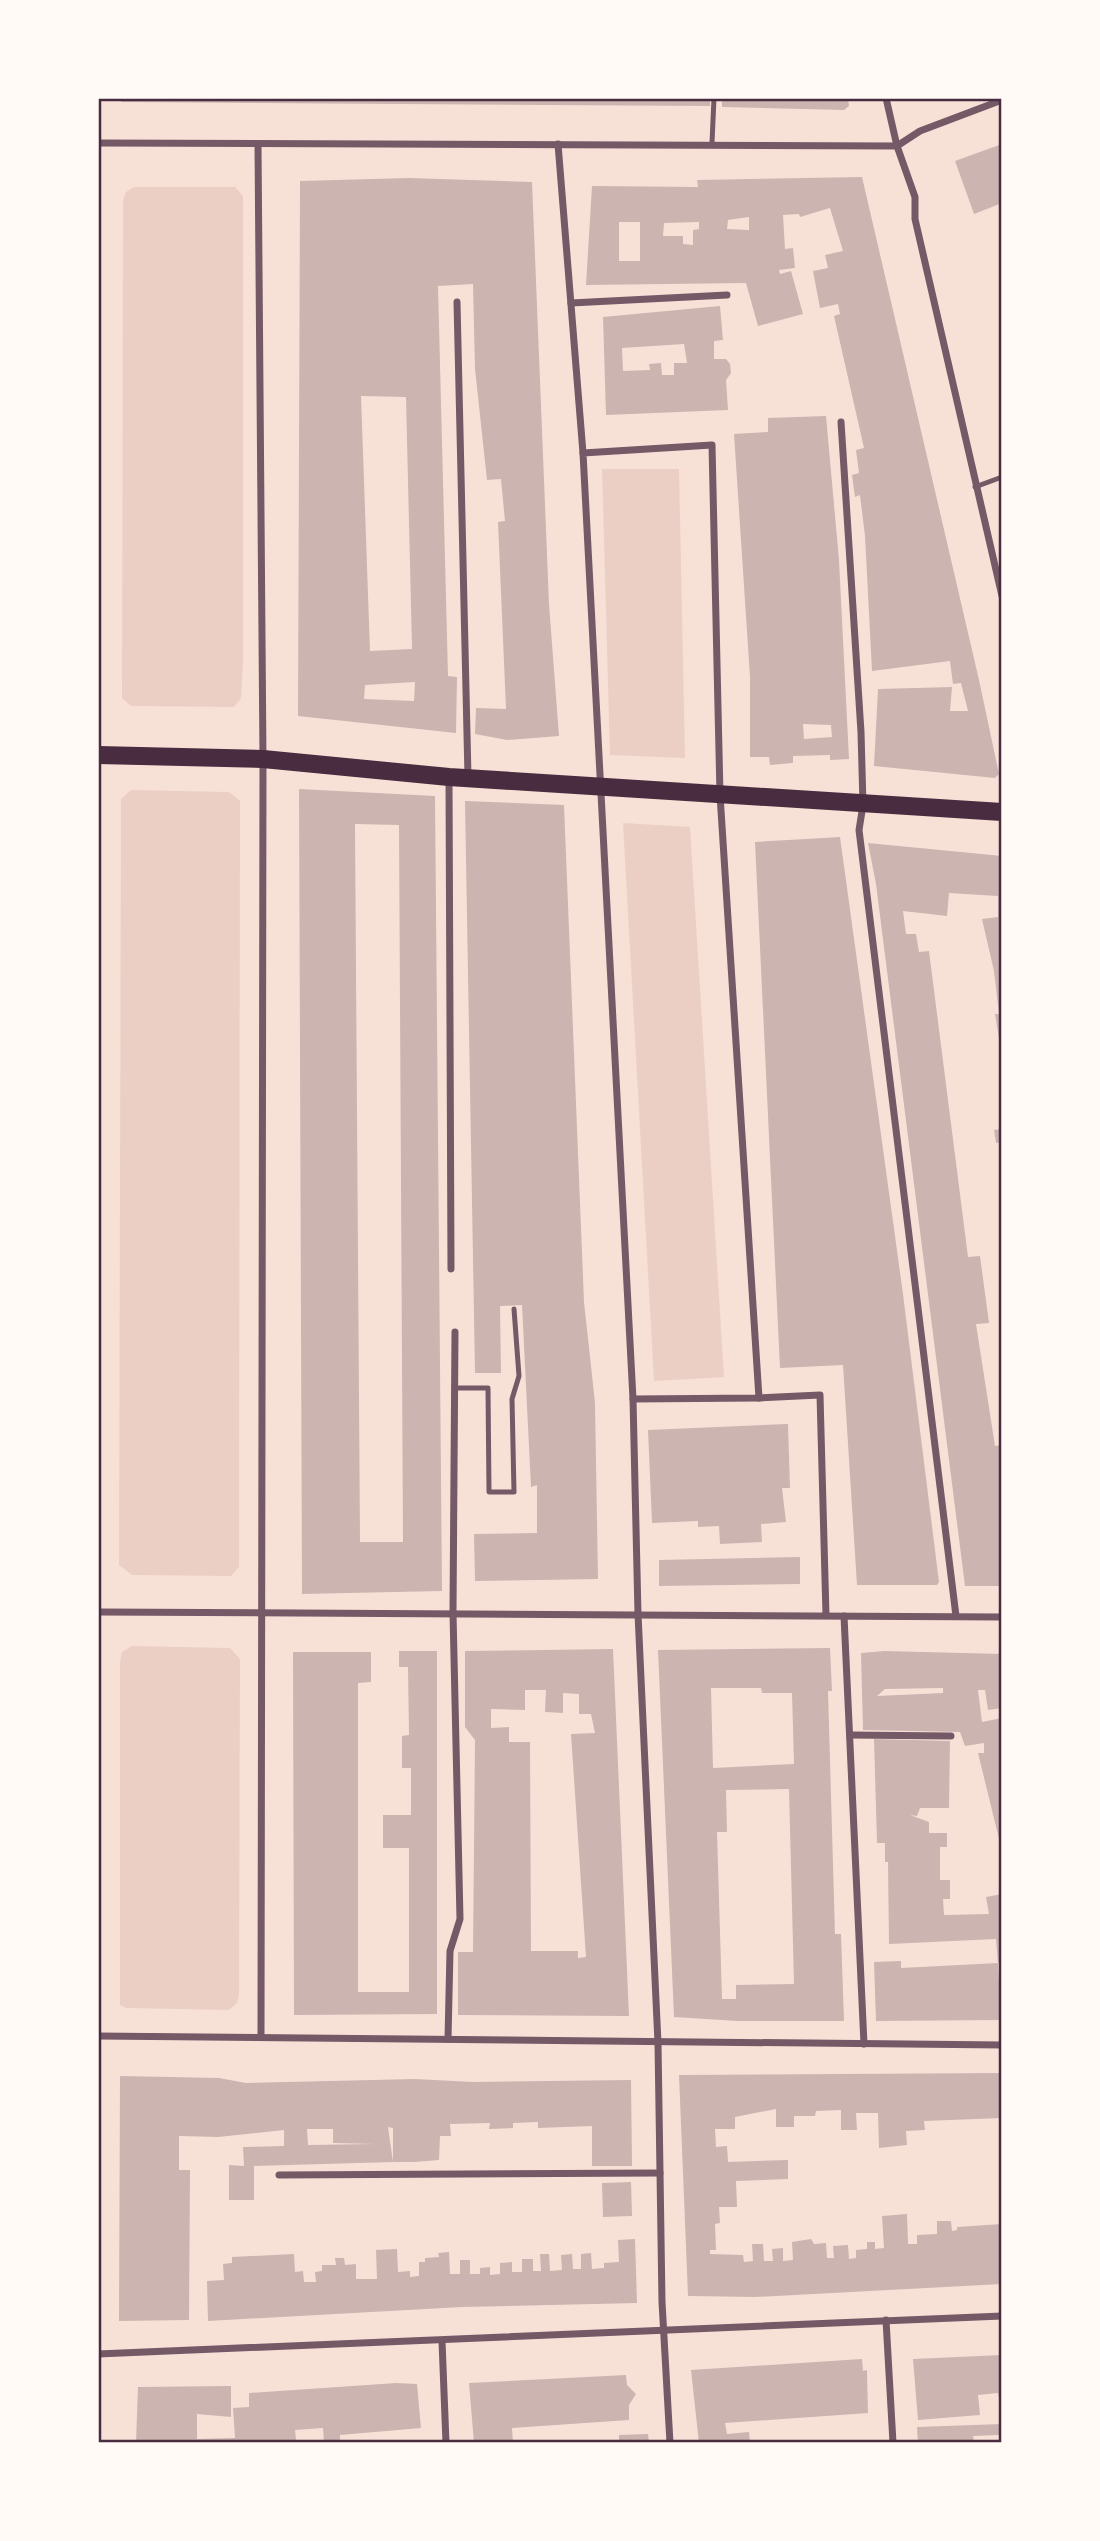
<svg xmlns="http://www.w3.org/2000/svg" width="1100" height="2541" viewBox="0 0 1100 2541" font-family="Helvetica,sans-serif">
<style>
.green{fill:#ebcfc5}
.building{fill:#ccb4b1;fill-rule:evenodd}
.lines{fill:none;stroke-linecap:round;stroke-linejoin:round}
.service{stroke:#755966;stroke-width:5}
.minor{stroke:#755966;stroke-width:7}
.primary{stroke:#4a2c40;stroke-width:18}
.neatline{fill:none;stroke:#4a2c40;stroke-width:2.5}
</style>
<rect width="100%" height="100%" fill="#f7e1d7"/>
<!-- green -->
<g class="green">
<path d="M 134,187 L 235,187 L 243,196 L 243,663 L 241,698 L 234,707 L 131,706 L 122,698 L 123,200 L 126,192 Z"/>
<path d="M 602,469 L 679,469 L 685,758 L 610,755 Z"/>
<path d="M 131,790 L 229,792 L 240,801 L 239,1567 L 231,1576 L 132,1575 L 119,1565 L 121,799 Z"/>
<path d="M 623,823 L 690,827 L 724,1377 L 654,1381 Z"/>
<path d="M 132,1646 L 230,1648 L 240,1659 L 239,1994 L 237,2003 L 229,2010 L 126,2008 L 120,2005 L 120,1662 L 122,1652 Z"/>
</g>
<!-- building -->
<g class="building">
<path d="M 121,98 L 710,98 L 710,106 L 121,102 Z"/>
<path d="M 722,98 L 848,98 L 849,106 L 844,110 L 722,107 Z"/>
<path d="M 1002,144 L 1002,203 L 974,214 L 955,161 Z"/>
<path d="M 862,177 L 979,680 L 999,774 L 995,778 L 874,766 L 878,689 L 952,687 L 950,711 L 968,711 L 961,683 L 953,684 L 950,661 L 872,671 L 865,536 L 860,495 L 855,497 L 852,475 L 859,473 L 856,450 L 864,448 L 834,316 L 840,314 L 838,304 L 820,308 L 813,271 L 828,268 L 825,255 L 843,251 L 830,208 L 800,217 L 799,214 L 783,215 L 785,249 L 793,248 L 795,268 L 779,270 L 780,274 L 791,271 L 803,314 L 758,326 L 746,283 L 586,285 L 592,186 L 698,187 L 697,180 ZM 749,217 L 749,230 L 727,229 L 728,220 ZM 619,222 L 640,222 L 640,261 L 619,261 ZM 699,222 L 699,229 L 693,230 L 693,245 L 683,244 L 683,236 L 663,236 L 664,223 Z"/>
<path d="M 409,178 L 532,182 L 549,604 L 559,736 L 507,740 L 475,734 L 476,708 L 506,709 L 498,522 L 505,521 L 501,479 L 487,480 L 475,369 L 473,284 L 438,286 L 448,676 L 457,677 L 456,733 L 298,716 L 300,181 ZM 361,396 L 406,397 L 412,649 L 370,651 ZM 415,682 L 414,701 L 364,699 L 365,685 Z"/>
<path d="M 720,306 L 723,340 L 714,341 L 714,359 L 726,359 L 730,364 L 731,373 L 726,380 L 728,410 L 606,415 L 603,317 ZM 684,344 L 687,363 L 674,363 L 674,375 L 662,375 L 661,363 L 649,364 L 650,370 L 623,371 L 622,348 Z"/>
<path d="M 826,416 L 839,560 L 849,759 L 830,760 L 830,755 L 793,756 L 793,763 L 770,765 L 769,757 L 750,757 L 750,677 L 734,434 L 768,432 L 768,418 ZM 803,724 L 831,725 L 832,737 L 804,739 Z"/>
<path d="M 299,789 L 435,796 L 442,1591 L 302,1594 ZM 355,824 L 399,825 L 403,1542 L 360,1542 Z"/>
<path d="M 465,801 L 564,805 L 584,1302 L 595,1403 L 598,1579 L 475,1581 L 474,1534 L 537,1533 L 537,1485 L 531,1487 L 522,1305 L 500,1306 L 501,1373 L 475,1373 Z"/>
<path d="M 840,837 L 903,1294 L 939,1582 L 937,1585 L 857,1585 L 843,1365 L 780,1368 L 755,842 Z"/>
<path d="M 868,843 L 1002,856 L 1002,1057 L 995,1014 L 999,1014 L 994,971 L 982,919 L 998,917 L 998,896 L 949,893 L 947,916 L 903,911 L 906,934 L 916,934 L 919,952 L 929,951 L 968,1257 L 980,1256 L 989,1323 L 976,1324 L 995,1446 L 1002,1445 L 1002,1586 L 965,1586 L 876,884 Z"/>
<path d="M 1002,1129 L 1002,1142 L 996,1143 L 994,1130 Z"/>
<path d="M 788,1424 L 790,1488 L 782,1488 L 786,1522 L 761,1524 L 762,1542 L 720,1544 L 719,1526 L 698,1527 L 698,1521 L 652,1523 L 648,1430 Z"/>
<path d="M 800,1557 L 800,1584 L 659,1586 L 659,1560 Z"/>
<path d="M 830,1648 L 832,1691 L 828,1691 L 835,1934 L 841,1934 L 844,2021 L 737,2021 L 674,2017 L 658,1650 ZM 711,1688 L 761,1688 L 762,1693 L 792,1693 L 794,1764 L 713,1768 ZM 789,1789 L 794,1984 L 736,1985 L 736,1999 L 722,1999 L 717,1832 L 727,1832 L 726,1790 Z"/>
<path d="M 613,1649 L 629,2016 L 458,2015 L 458,1952 L 473,1952 L 475,1740 L 465,1727 L 465,1651 ZM 525,1690 L 546,1690 L 545,1712 L 563,1713 L 563,1693 L 579,1694 L 579,1714 L 591,1714 L 595,1733 L 571,1734 L 586,1957 L 578,1958 L 578,1951 L 531,1951 L 530,1742 L 509,1742 L 509,1727 L 491,1728 L 491,1709 L 525,1710 Z"/>
<path d="M 399,1651 L 437,1651 L 437,2014 L 294,2015 L 293,1652 L 371,1652 L 371,1682 L 358,1683 L 358,1992 L 409,1992 L 409,1848 L 383,1848 L 383,1815 L 411,1815 L 411,1768 L 402,1768 L 402,1736 L 409,1735 L 408,1667 L 399,1667 Z"/>
<path d="M 884,1651 L 1002,1654 L 1002,1708 L 988,1710 L 985,1690 L 978,1690 L 982,1722 L 1002,1718 L 1002,1851 L 978,1753 L 984,1753 L 984,1743 L 965,1746 L 960,1732 L 863,1730 L 861,1653 ZM 943,1688 L 943,1693 L 877,1696 L 885,1689 Z"/>
<path d="M 874,1739 L 950,1741 L 949,1808 L 920,1808 L 917,1816 L 910,1815 L 929,1822 L 929,1833 L 947,1833 L 947,1847 L 940,1847 L 940,1880 L 950,1880 L 950,1899 L 943,1899 L 944,1915 L 989,1914 L 986,1897 L 1002,1894 L 1002,1963 L 998,1963 L 996,1939 L 889,1944 L 888,1862 L 885,1862 L 885,1843 L 877,1843 Z"/>
<path d="M 901,1961 L 901,1968 L 998,1963 L 999,1983 L 1002,1983 L 1002,2020 L 876,2021 L 874,1962 Z"/>
<path d="M 1002,2073 L 1002,2118 L 924,2121 L 925,2130 L 906,2131 L 907,2145 L 879,2148 L 878,2113 L 856,2113 L 857,2130 L 841,2130 L 841,2110 L 816,2111 L 815,2116 L 794,2116 L 794,2127 L 776,2127 L 776,2109 L 735,2117 L 735,2129 L 715,2129 L 716,2147 L 727,2146 L 728,2162 L 788,2160 L 788,2179 L 736,2181 L 737,2207 L 719,2207 L 720,2223 L 715,2224 L 716,2250 L 710,2250 L 710,2254 L 743,2255 L 744,2262 L 753,2261 L 752,2244 L 763,2244 L 764,2261 L 773,2261 L 772,2249 L 783,2248 L 783,2261 L 793,2260 L 792,2242 L 811,2239 L 814,2244 L 826,2243 L 827,2258 L 834,2258 L 833,2246 L 848,2245 L 849,2259 L 856,2258 L 856,2250 L 867,2249 L 867,2242 L 875,2242 L 875,2249 L 884,2248 L 882,2216 L 907,2214 L 908,2244 L 917,2244 L 917,2235 L 937,2234 L 937,2221 L 951,2221 L 952,2231 L 957,2230 L 957,2227 L 1002,2224 L 1002,2284 L 755,2297 L 688,2296 L 679,2075 Z"/>
<path d="M 120,2076 L 219,2078 L 246,2083 L 415,2079 L 473,2082 L 631,2080 L 632,2166 L 592,2166 L 592,2126 L 538,2128 L 538,2122 L 513,2123 L 513,2128 L 489,2129 L 490,2123 L 450,2124 L 451,2136 L 440,2136 L 439,2160 L 414,2162 L 393,2162 L 393,2128 L 388,2127 L 393,2162 L 254,2166 L 254,2200 L 229,2200 L 229,2165 L 244,2166 L 243,2147 L 284,2146 L 284,2130 L 218,2137 L 179,2136 L 179,2170 L 190,2170 L 189,2320 L 119,2321 ZM 307,2129 L 333,2129 L 333,2143 L 376,2144 L 308,2145 Z"/>
<path d="M 631,2182 L 632,2216 L 603,2217 L 602,2183 Z"/>
<path d="M 635,2239 L 637,2303 L 462,2307 L 208,2321 L 207,2281 L 224,2280 L 223,2264 L 232,2263 L 232,2257 L 294,2254 L 295,2272 L 303,2271 L 304,2282 L 316,2282 L 315,2272 L 322,2271 L 322,2265 L 336,2265 L 335,2258 L 344,2258 L 345,2265 L 356,2264 L 356,2279 L 377,2279 L 376,2250 L 397,2249 L 398,2272 L 410,2271 L 410,2277 L 419,2276 L 419,2262 L 425,2262 L 425,2258 L 439,2257 L 438,2253 L 449,2252 L 450,2274 L 460,2274 L 460,2260 L 470,2260 L 470,2274 L 480,2274 L 480,2268 L 490,2267 L 490,2275 L 500,2274 L 500,2263 L 512,2262 L 512,2272 L 522,2272 L 522,2259 L 533,2259 L 533,2271 L 541,2271 L 540,2254 L 549,2254 L 550,2271 L 562,2270 L 561,2255 L 572,2254 L 573,2269 L 581,2269 L 581,2254 L 591,2253 L 592,2269 L 604,2268 L 604,2263 L 619,2262 L 618,2240 Z"/>
<path d="M 1002,2355 L 1002,2413 L 998,2393 L 978,2395 L 980,2415 L 918,2420 L 913,2359 Z"/>
<path d="M 862,2359 L 863,2371 L 867,2370 L 868,2413 L 725,2423 L 727,2434 L 749,2432 L 750,2443 L 699,2443 L 691,2370 Z"/>
<path d="M 626,2375 L 627,2385 L 636,2394 L 629,2405 L 629,2420 L 512,2428 L 513,2443 L 474,2443 L 469,2383 Z"/>
<path d="M 396,2383 L 417,2384 L 421,2428 L 340,2435 L 340,2443 L 324,2443 L 323,2428 L 295,2430 L 296,2440 L 268,2443 L 136,2443 L 138,2387 L 231,2386 L 231,2417 L 197,2414 L 197,2439 L 235,2438 L 233,2408 L 249,2407 L 249,2393 Z"/>
<path d="M 1002,2424 L 1002,2443 L 999,2435 L 973,2436 L 974,2443 L 918,2443 L 917,2427 Z"/>
<path d="M 648,2434 L 649,2443 L 619,2443 L 619,2435 Z"/>
</g>
<g class="lines">
<!-- service -->
<g class="service">
<path d="M 712,143 L 714,98"/>
<path d="M 975,487 L 1002,477"/>
<path d="M 454,1388 L 488,1388 L 489,1492 L 514,1492 L 512,1399 L 519,1376 L 514,1309"/>
</g>
<!-- minor -->
<g class="minor">
<path d="M 886,98 L 897,146 L 915,197 L 915,219 L 1002,596"/>
<path d="M 98,143 L 897,146 L 920,131 L 1002,100"/>
<path d="M 558,144 L 583,453"/>
<path d="M 258,145 L 263,759 L 261,2036"/>
<path d="M 457,302 L 468,777"/>
<path d="M 571,303 L 727,295"/>
<path d="M 841,422 L 861,732 L 863,805 L 859,830 L 956,1616"/>
<path d="M 712,445 L 720,795 L 759,1398 L 633,1399 L 583,453 Z"/>
<path d="M 449,779 L 451,1269"/>
<path d="M 759,1398 L 820,1395 L 826,1615"/>
<path d="M 633,1399 L 638,1614 L 658,2043 L 662,2302 L 670,2443"/>
<path d="M 98,1612 C 399,1615 701,1614 1002,1617"/>
<path d="M 844,1616 L 864,2044"/>
<path d="M 850,1735 L 951,1736"/>
<path d="M 98,2036 L 1002,2045"/>
<path d="M 448,2039 L 450,1951 L 460,1919 L 453,1613 L 455,1332"/>
<path d="M 279,2175 L 660,2173"/>
<path d="M 886,2320 L 893,2443"/>
<path d="M 442,2341 L 446,2443"/>
<path d="M 98,2354 L 1002,2316"/>
</g>
<!-- primary -->
<path class="primary" d="M 98,755 L 263,759 L 449,777 L 1002,812"/>
</g>
<!-- border -->
<rect width="1100" height="2541" fill="none" stroke="#fffaf5" stroke-width="200"/>
<rect x="100" y="100" width="900" height="2341" class="neatline"/>
</svg>
